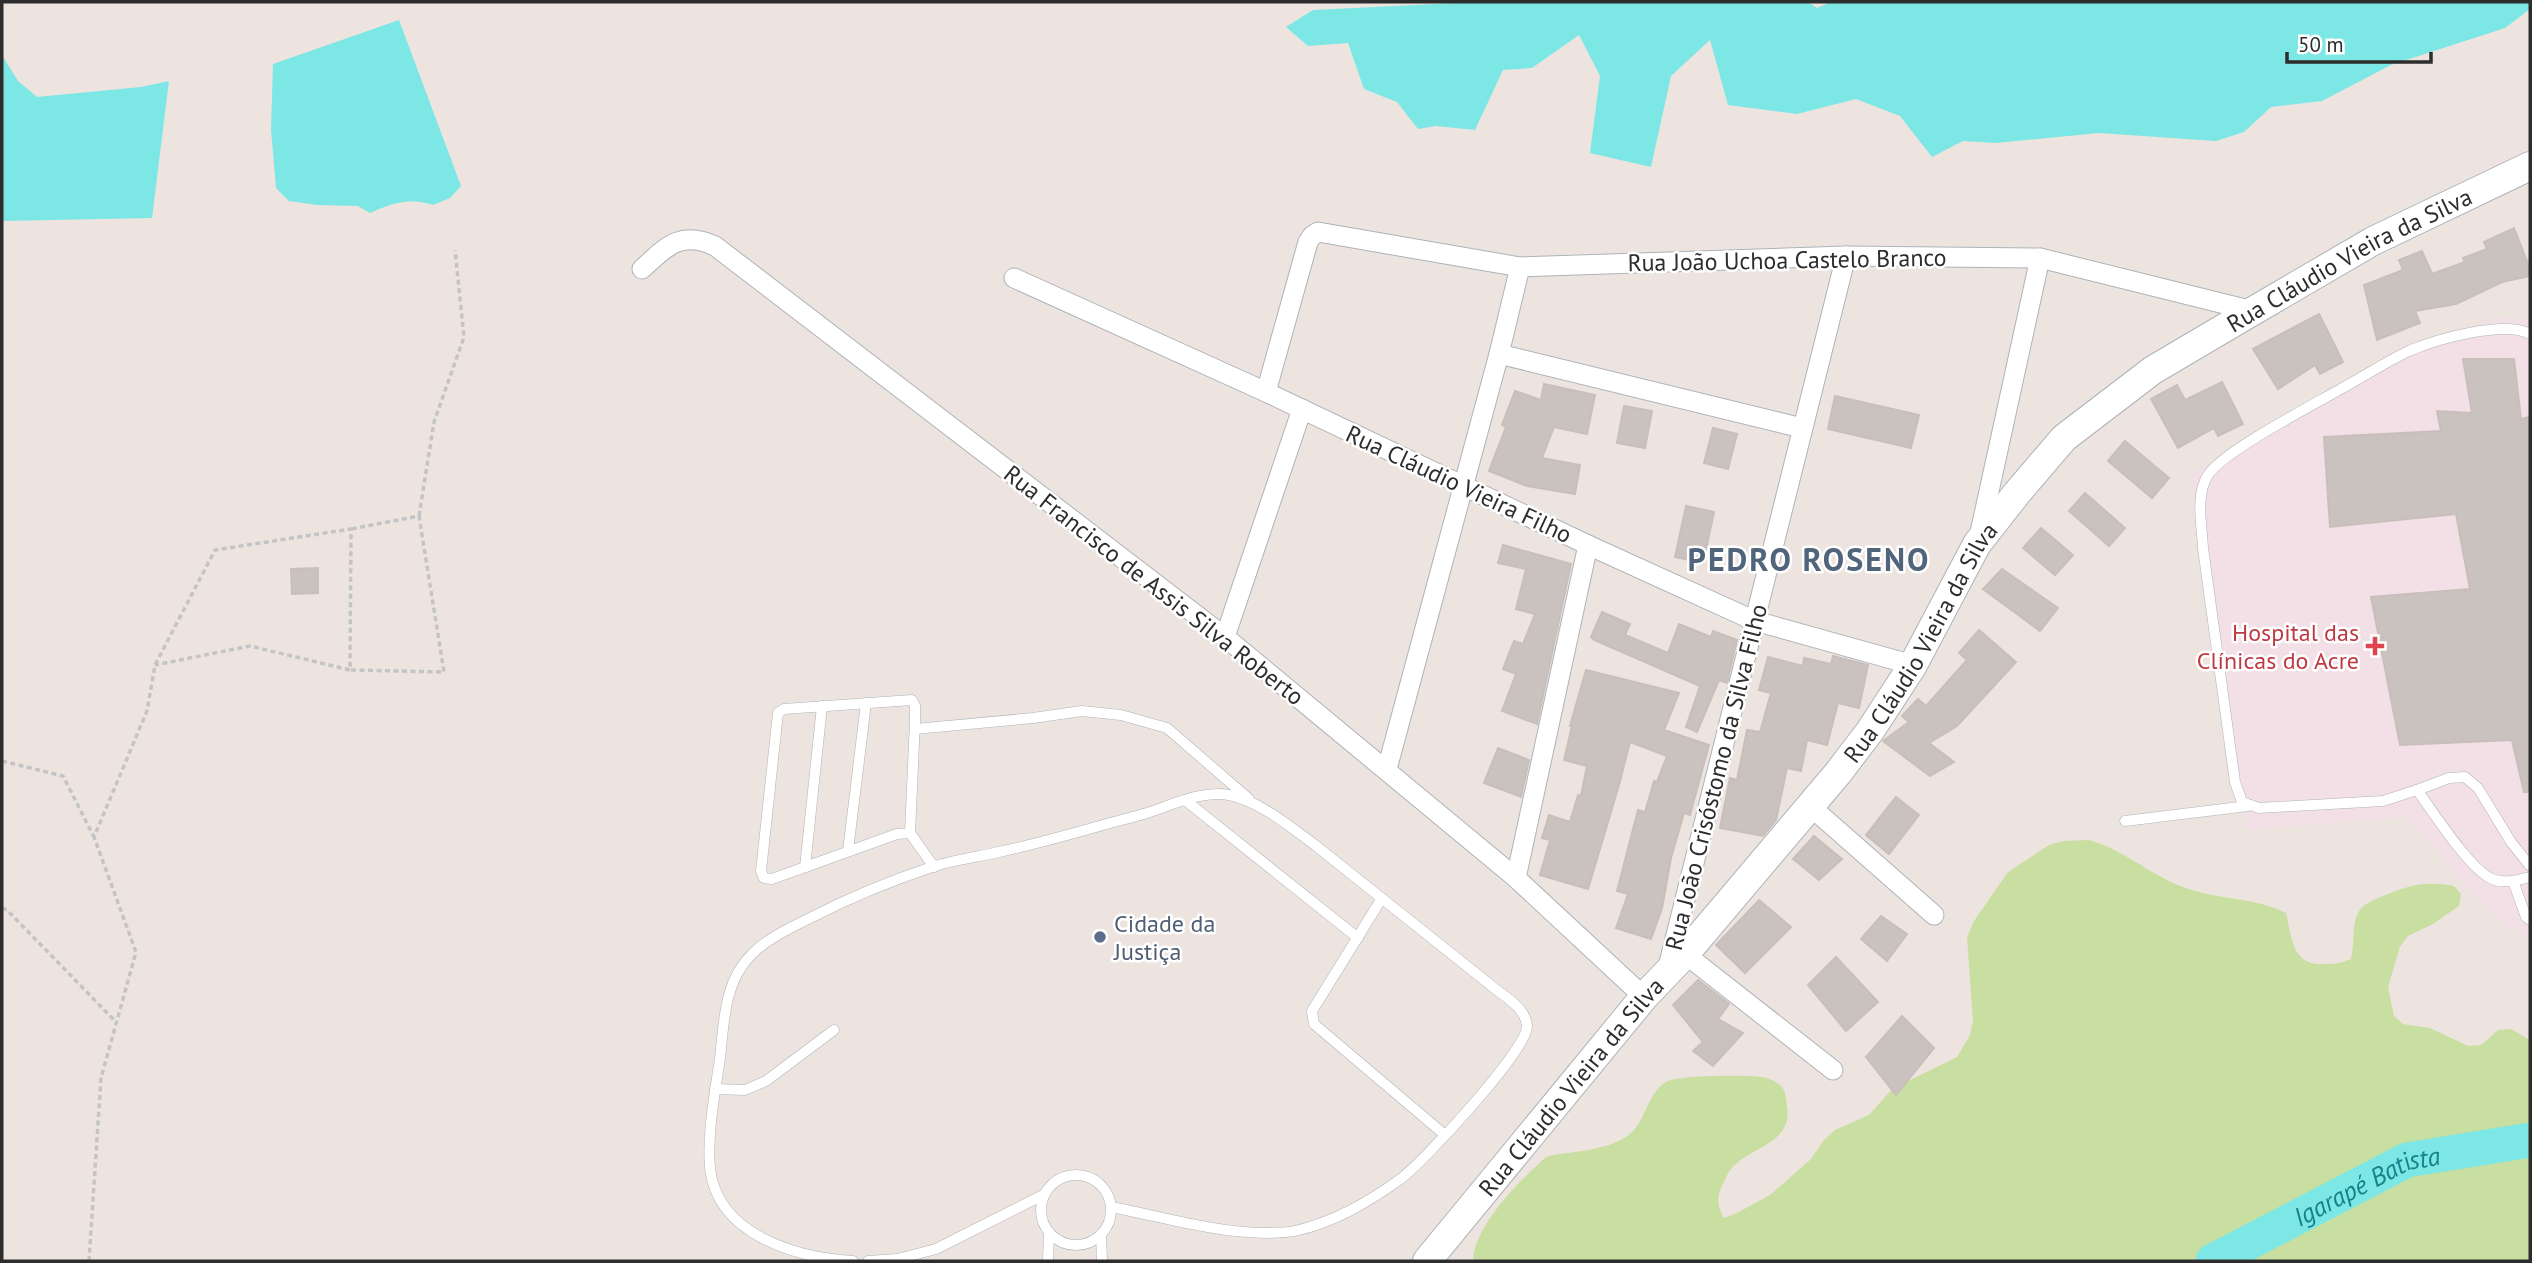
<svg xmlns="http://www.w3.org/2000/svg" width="2532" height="1263" viewBox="0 0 2532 1263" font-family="'PT Sans',sans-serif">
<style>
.medical{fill:#f3dfe6}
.green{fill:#c8dfa1}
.water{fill:#7ce7e4}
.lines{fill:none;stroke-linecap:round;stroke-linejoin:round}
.river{stroke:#7ce7e4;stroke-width:35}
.building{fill:#c9c2bf;stroke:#c9bfba;stroke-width:2}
.lane-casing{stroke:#adb3b8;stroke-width:11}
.street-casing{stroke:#adb3b8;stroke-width:21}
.secondary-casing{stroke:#adb3b8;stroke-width:30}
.path{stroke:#c4c4c4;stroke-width:3.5;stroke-dasharray:5 3.5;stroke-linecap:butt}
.lane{stroke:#fff;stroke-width:10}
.street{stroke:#fff;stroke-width:19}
.secondary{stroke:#fff;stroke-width:28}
.health-dot{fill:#e0444e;stroke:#fff;stroke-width:2.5}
.service-dot{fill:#5c6f8a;stroke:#fff;stroke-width:2.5}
.labels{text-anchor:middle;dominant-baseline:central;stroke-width:5;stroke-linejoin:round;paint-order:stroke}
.street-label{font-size:24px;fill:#2d2d2d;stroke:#fff}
.health-label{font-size:24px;fill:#be3a42;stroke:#fff;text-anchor:end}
.service-label{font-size:24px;fill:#4e5e75;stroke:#fff;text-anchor:start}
.water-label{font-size:26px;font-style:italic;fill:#168289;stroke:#fff}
.district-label{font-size:32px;font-weight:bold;letter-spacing:2px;fill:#50647b;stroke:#fff}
</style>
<rect width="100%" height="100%" fill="#ede4e0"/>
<!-- medical -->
<path class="medical" d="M 2504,317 L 2530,320 L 2530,936 L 2524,937 L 2490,912 L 2406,817 L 2247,829 L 2193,474 L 2404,346 Z"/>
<!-- green -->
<path class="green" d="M 2089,840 C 2125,850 2151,876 2186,888 C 2219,900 2254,897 2286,913 C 2292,938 2292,966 2324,964 C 2335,964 2342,963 2351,959 C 2355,944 2351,921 2360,910 C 2364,904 2372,901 2378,898 C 2406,886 2423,880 2454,886 L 2461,894 L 2459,906 L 2433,924 L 2408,936 L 2400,947 L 2388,987 L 2394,1016 L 2403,1024 L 2430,1028 L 2468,1046 L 2481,1045 L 2498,1030 L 2511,1029 L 2530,1040 L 2530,1261 L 1473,1261 C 1474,1229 1511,1190 1533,1169 C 1538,1165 1543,1158 1549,1156 C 1575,1151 1603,1151 1626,1137 C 1646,1125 1645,1095 1666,1082 C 1678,1075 1746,1075 1762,1077 C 1770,1078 1780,1083 1784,1090 C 1786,1094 1786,1101 1787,1106 C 1794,1144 1748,1147 1731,1169 C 1727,1174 1724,1182 1721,1188 C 1716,1200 1718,1207 1724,1218 L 1735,1214 L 1770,1195 L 1810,1160 L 1824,1140 L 1835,1130 L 1869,1115 L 1892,1089 L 1957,1057 L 1970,1035 L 1973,1021 L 1967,937 L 1974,921 L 2008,872 L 2049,845 L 2063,841 Z"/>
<!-- water -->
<g class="water">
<path d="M 1477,2 L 1808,2 L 1817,8 L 1831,2 L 2530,2 L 2530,9 L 2505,28 L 2391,65 L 2322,101 L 2271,107 L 2244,132 L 2216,141 L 2099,133 L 1995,143 L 1963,141 L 1932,157 L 1900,116 L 1856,99 L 1797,114 L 1728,105 L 1710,40 L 1671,76 L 1651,167 L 1590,153 L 1600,76 L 1579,35 L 1532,68 L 1503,70 L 1475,130 L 1436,126 L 1418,129 L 1397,102 L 1364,89 L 1348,43 L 1308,46 L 1286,27 L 1313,10 Z"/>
<path d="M 399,20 L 461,186 L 450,198 L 433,205 C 409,197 393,203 370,213 L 358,206 L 317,205 L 289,201 L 276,188 L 271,130 L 273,64 Z"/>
<path d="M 2,55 L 18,81 L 37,97 L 141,87 L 169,81 L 152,218 L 2,221 Z"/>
</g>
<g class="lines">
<!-- river -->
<path class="river" id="s1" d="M 2213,1261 L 2407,1160 L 2530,1140"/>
</g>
<!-- building -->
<g class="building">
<path d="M 2514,228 L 2530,269 L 2530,276 L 2502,282 L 2456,304 L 2415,311 L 2420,323 L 2377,340 L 2364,285 L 2403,270 L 2399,260 L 2422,251 L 2432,274 L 2465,262 L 2463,258 L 2487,249 L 2484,242 Z"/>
<path d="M 2319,314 L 2343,362 L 2320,374 L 2315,365 L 2278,389 L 2253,349 Z"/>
<path d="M 2463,359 L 2514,359 L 2521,419 L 2530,417 L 2530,792 L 2524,792 L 2512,740 L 2400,745 L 2371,597 L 2470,589 L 2456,514 L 2330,527 L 2324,437 L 2441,431 L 2437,411 L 2472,413 Z"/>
<path d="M 2222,382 L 2243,424 L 2218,436 L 2214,428 L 2178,448 L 2151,399 L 2177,385 L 2185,400 Z"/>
<path d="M 1544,384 L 1595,395 L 1587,434 L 1554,427 L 1542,458 L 1580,465 L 1575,494 L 1527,486 L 1489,471 L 1506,427 L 1502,425 L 1515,391 L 1541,400 Z"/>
<path d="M 1835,396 L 1919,415 L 1911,448 L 1828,429 Z"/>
<path d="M 1624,406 L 1652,411 L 1645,448 L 1617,443 Z"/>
<path d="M 1713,428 L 1737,434 L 1728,469 L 1704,463 Z"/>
<path d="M 2125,441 L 2169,478 L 2152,498 L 2108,461 Z"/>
<path d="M 2085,493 L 2125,528 L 2109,546 L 2069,511 Z"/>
<path d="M 1686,506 L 1714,512 L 1703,563 L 1675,557 Z"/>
<path d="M 2041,528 L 2073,555 L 2055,575 L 2023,548 Z"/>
<path d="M 1503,545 L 1571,564 L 1537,724 L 1502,711 L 1516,674 L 1503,669 L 1514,641 L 1523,644 L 1535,614 L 1516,609 L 1526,569 L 1498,563 Z"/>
<path d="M 318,568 L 318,593 L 292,594 L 291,569 Z"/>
<path d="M 2002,569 L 2058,608 L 2040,631 L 1983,589 Z"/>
<path d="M 1602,612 L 1630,624 L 1625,635 L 1668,653 L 1679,624 L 1711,637 L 1713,631 L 1737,640 L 1727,683 L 1719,680 L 1697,732 L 1686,727 L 1700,686 L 1594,640 L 1591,637 Z"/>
<path d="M 1979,630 L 2016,662 L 1957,726 L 1929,743 L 1954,762 L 1930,776 L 1883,741 L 1909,722 L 1902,716 L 1918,699 L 1926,706 L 1967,660 L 1959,653 Z"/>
<path d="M 1833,656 L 1868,665 L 1859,708 L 1838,703 L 1827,745 L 1807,740 L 1801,771 L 1787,768 L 1776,820 L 1763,836 L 1720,828 L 1730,778 L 1737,780 L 1747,730 L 1760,732 L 1771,693 L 1759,690 L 1768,657 L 1803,666 L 1804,658 L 1831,664 Z"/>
<path d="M 1586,670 L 1679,693 L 1664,730 L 1709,745 L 1690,815 L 1684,813 L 1671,858 L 1662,908 L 1651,939 L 1616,928 L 1628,894 L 1617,891 L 1638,810 L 1645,812 L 1654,781 L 1657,782 L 1667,756 L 1630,742 L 1619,785 L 1588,889 L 1540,875 L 1550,840 L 1542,838 L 1549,815 L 1570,822 L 1578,795 L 1581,796 L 1587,766 L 1564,760 L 1572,726 L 1570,726 Z"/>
<path d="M 1498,748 L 1529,760 L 1521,797 L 1484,783 Z"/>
<path d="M 1896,797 L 1919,815 L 1889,854 L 1866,835 Z"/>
<path d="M 1814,836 L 1842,859 L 1819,880 L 1793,859 Z"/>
<path d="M 1759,900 L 1791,927 L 1745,973 L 1716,945 Z"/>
<path d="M 1881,916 L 1907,934 L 1887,961 L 1861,939 Z"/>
<path d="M 1836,957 L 1878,1002 L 1846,1031 L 1808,985 Z"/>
<path d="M 1698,980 L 1729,1004 L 1718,1019 L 1743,1033 L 1713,1066 L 1693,1051 L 1703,1042 L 1673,1005 Z"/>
<path d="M 1902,1016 L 1934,1048 L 1896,1095 L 1866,1057 Z"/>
</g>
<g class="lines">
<defs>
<g id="lane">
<path d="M 2530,334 C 2504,320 2438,339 2411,350 C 2389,360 2368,374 2346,386 C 2317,403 2223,451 2208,475 C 2195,495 2202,526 2203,548 L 2235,782 L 2242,802 L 2259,808 L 2383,801 L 2417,790 C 2432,810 2470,870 2492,879 C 2504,884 2518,880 2530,877"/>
<path d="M 915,729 L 1033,718 L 1082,711 L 1121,715 L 1167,728 L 1249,799"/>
<path d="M 2417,790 L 2449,778 L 2465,777 L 2478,788 L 2511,842 L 2530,866"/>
<path d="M 1185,800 L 1358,938"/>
<path d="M 2125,821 L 2248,806"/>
<path d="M 910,833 L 915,721 L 915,706 L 912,700 L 784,709 L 778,713 L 761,871 L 764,878 L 772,879 L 897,834 L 910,833 L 934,867"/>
<path d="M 848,851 L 866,703"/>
<path d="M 805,867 L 822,706"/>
<path d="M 2513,881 L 2526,917 L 2530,920"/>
<path d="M 1382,898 L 1312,1011 L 1314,1024 L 1445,1135"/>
<path d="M 715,1089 L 745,1090 L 766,1081 L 834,1030"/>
<circle cx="1076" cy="1210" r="35"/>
<path d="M 1101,1234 L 1102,1261"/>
<path d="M 853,1261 C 797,1258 717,1235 710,1168 C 707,1132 715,1093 720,1058 C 724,1022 724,981 752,954 C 768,938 790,928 810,918 C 849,898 890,881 932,867 C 954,860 977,857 999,852 C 1032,845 1064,836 1096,827 C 1113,822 1130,818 1147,813 C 1172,805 1202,790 1229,795 C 1258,800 1292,828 1315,845 L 1493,987 C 1505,997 1526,1008 1527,1026 C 1529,1048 1421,1165 1399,1180 C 1367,1203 1334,1222 1295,1231 C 1286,1233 1277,1232 1268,1233 C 1215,1233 1163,1217 1111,1207"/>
<path d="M 868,1261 L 897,1259 L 936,1249 L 1045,1194"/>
<path d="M 1048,1261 L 1049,1232"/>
</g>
<g id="street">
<path d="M 642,269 C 666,247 680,230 715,246 L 1225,637 L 1516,878 L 1644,997"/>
<path d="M 1014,278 L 1266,392 L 1588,545 L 1755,621 L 1913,665"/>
<path d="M 1499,354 L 1802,428"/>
<path d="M 1266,392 L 1308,242 L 1312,236 L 1318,232 L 1520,267 L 1846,256 L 2040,258 L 2253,311"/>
<path d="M 1979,537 L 2040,258"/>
<path d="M 1225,637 L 1302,409"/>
<path d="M 1387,769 L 1499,354 L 1520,267"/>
<path d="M 1810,806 L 1934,915"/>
<path d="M 1516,878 L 1588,545"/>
<path d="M 1685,954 L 1833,1070"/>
<path d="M 1667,971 L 1846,256"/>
</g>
<g id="secondary">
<path id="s2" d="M 1427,1261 L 1644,997 L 1685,954 L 1838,773 L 1870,731 L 1913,665 L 1977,544 L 2017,493 L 2064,438 L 2153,370 L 2253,311 L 2373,241 L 2530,166"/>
</g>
</defs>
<!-- lane casing -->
<use href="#lane" class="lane-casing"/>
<!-- street casing -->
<use href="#street" class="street-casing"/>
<!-- secondary casing -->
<use href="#secondary" class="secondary-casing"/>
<!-- path -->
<g class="path">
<path d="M 419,516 L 434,422 L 464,337 L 455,250"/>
<path d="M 351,670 L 444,672 L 419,516 L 351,529"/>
<path d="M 2,761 L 63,776 L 94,837"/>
<path d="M 2,908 L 7,910 L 116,1022"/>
<path d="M 89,1261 L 101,1078 L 136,952 L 94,837 L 147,711 L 155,665 L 215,550 L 351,529 L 350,670 L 250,646 L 155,665"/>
</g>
<!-- lane -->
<use href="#lane" class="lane"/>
<!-- street -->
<use href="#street" class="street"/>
<!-- secondary -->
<use href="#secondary" class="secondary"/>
</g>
<!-- markers -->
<path class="health-dot" d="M2371.5 635.5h7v7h7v7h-7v7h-7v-7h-7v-7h7z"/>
<circle class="service-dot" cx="1100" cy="937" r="7"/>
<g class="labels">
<!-- street labels -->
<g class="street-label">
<text transform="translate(1787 260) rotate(-1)">Rua João Uchoa Castelo Branco</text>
<text stroke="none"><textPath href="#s2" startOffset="1381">Rua Cláudio Vieira da Silva</textPath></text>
<text transform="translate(1459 484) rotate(25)">Rua Cláudio Vieira Filho</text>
<text transform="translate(1154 585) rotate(38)">Rua Francisco de Assis Silva Roberto</text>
<text stroke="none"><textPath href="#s2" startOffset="793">Rua Cláudio Vieira da Silva</textPath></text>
<text transform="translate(1716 777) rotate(-76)">Rua João Crisóstomo da Silva Filho</text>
<text stroke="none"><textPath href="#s2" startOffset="226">Rua Cláudio Vieira da Silva</textPath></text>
</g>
<!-- health labels -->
<g class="health-label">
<text x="2359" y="632">Hospital das<tspan x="2359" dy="28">Clínicas do Acre</tspan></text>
</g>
<!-- service labels -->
<g class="service-label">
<text x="1114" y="923">Cidade da<tspan x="1114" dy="28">Justiça</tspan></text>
</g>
<!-- water labels -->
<g class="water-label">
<text stroke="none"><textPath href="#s1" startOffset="172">Igarapé Batista</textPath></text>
</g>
<!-- district labels -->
<g class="district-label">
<text x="1809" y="559">PEDRO ROSENO</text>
</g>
</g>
<!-- border -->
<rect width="2532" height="1263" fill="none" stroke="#2d2d2d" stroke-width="7"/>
<!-- scale -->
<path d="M2287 52v10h144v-10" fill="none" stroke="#2d2d2d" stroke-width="3.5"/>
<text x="2298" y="52" font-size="21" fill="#2d2d2d" stroke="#ffffff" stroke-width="5" paint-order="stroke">50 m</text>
</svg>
